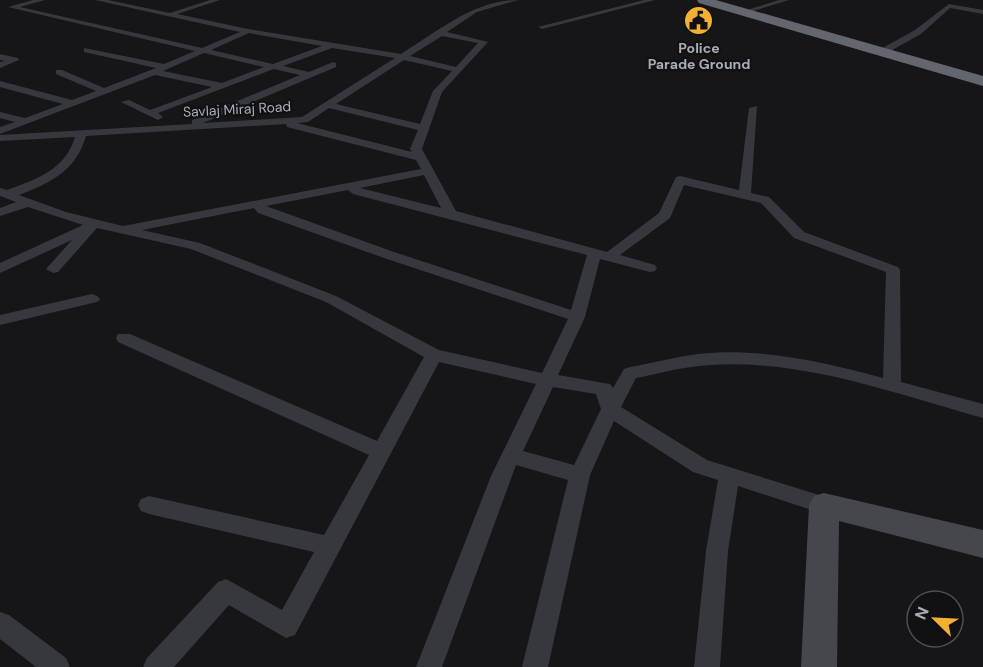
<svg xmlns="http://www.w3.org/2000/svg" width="983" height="667" viewBox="0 0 983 667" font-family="'DM Sans',sans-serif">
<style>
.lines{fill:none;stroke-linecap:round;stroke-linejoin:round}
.street{fill:#37383d;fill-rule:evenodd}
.secondary{fill:#45474d;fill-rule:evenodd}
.highway{fill:#63666e;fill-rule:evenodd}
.labels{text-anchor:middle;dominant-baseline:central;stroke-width:4.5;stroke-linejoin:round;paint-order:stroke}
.far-poi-label{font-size:14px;font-weight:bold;fill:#a8adb8;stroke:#111113}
.far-street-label{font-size:14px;fill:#a8adb8;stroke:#111113}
</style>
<rect width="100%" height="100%" fill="#161618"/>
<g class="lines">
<!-- street -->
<g class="street">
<path d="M 33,0 L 45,0 L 20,7 L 202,48 L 240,32 L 95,0 L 108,0 L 170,13 L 210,0 L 220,0 L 177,14 L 248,29 L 401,54 C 437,32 474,0 518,0 L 477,12 L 447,32 L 488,42 L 442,92 L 422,149 L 456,211 L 607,252 L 659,213 L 676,177 L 680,176 L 739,190 L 749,108 L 757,106 L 751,193 L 769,197 L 804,232 L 898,267 L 900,270 L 901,382 L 983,404 L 983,418 C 892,393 796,356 699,366 C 678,368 657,374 636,378 L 621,407 L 707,460 L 832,499 L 835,505 L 832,511 L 824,514 L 738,486 L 728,551 L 720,667 L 694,667 L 706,551 L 718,480 L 693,472 L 614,421 L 590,475 L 548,667 L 522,667 L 568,480 L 516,465 L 442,667 L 416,667 L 491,476 L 536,384 L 439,362 L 295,635 L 286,638 L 229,605 L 174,667 L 143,667 L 147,658 L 218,582 L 226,579 L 282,610 L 314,552 L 149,514 L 141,511 L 138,505 L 141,499 L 149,496 L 324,535 L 369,455 L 118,342 L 116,338 L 118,334 L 130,334 L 377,441 L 424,357 L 326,302 L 191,249 L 97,228 L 58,272 L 53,273 L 46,269 L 72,240 L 0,273 L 0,263 L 83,225 L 28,207 L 0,216 L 0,208 L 16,202 L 0,196 L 0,188 L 7,190 C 37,179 65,170 75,137 L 0,141 L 0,135 L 192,124 L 192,120 L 300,75 L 274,69 L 158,113 L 163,117 L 158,120 L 121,102 L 129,100 L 150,110 L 212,87 L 155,75 L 0,134 L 0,127 L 15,122 L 0,118 L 0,112 L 25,118 L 63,104 L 0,87 L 0,81 L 72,100 L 96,91 L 56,74 L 56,70 L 62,70 L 104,88 L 156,68 L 84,52 L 84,48 L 164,64 L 195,51 L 8,7 ZM 249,33 L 322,46 L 273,64 L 211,50 ZM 442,36 L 478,43 L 456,67 L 410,56 ZM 332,48 L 395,58 L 302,117 L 203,123 L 336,67 L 336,63 L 333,62 L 309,72 L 283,66 ZM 204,53 L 264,67 L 222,83 L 163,71 ZM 404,60 L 452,71 L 433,91 L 420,124 L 336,104 ZM 329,108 L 418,130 L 410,149 L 412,152 L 297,123 L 308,122 ZM 286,124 L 287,127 L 416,160 L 421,169 L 123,226 L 66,212 L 19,195 C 50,183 76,171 86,136 ZM 424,175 L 441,208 L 360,188 ZM 684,185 L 761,203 L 794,238 L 886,272 L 883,378 C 824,362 759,347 698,354 C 675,357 652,363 630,367 L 624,369 L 613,388 L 610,384 L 604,383 L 558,375 L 585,317 L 600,259 L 650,272 L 655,271 L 657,268 L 655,265 L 620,255 L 670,218 ZM 348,190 L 353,194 L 587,255 L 571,310 L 394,252 L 266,206 ZM 254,208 L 258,213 L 384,258 L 568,319 L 542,373 L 439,350 L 336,296 L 200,243 L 142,230 ZM 553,387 L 596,394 L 601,409 L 574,465 L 523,451 Z"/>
<path d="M 644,0 L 655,0 L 542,29 L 538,27 Z"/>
<path d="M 779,0 L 789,0 L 747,13 L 741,12 Z"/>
<path d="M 949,4 L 983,10 L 983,14 L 950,8 L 921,34 L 885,54 L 879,54 L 879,50 L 915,30 Z"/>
<path d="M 0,54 L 18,58 L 19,60 L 0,68 L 0,62 L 5,61 L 0,60 Z"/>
<path d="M 92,294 L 97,296 L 100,299 L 97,302 L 0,325 L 0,315 Z"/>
<path d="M 0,612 L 9,615 L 66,658 L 70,667 L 36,667 L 0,639 Z"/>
</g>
<!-- secondary -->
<path class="secondary" d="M 824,493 L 983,530 L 983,558 L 839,521 L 837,667 L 801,667 L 809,505 L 814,496 Z"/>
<!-- highway -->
<path class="highway" d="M 697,0 L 716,0 L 983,76 L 983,86 L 699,3 Z"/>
</g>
<!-- icons -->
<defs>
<symbol id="civic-disc" viewBox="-11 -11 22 22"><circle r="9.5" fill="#f2b134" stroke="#111113"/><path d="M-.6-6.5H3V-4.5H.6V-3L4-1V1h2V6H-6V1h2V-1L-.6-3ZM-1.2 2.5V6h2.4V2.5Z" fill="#111"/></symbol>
</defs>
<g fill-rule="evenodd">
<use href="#civic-disc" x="682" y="4" width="33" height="33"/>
</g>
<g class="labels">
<!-- far-poi labels -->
<g class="far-poi-label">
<text x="699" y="48">Police<tspan x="699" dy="16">Parade Ground</tspan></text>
</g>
<!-- far-street labels -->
<g class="far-street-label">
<text transform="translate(237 109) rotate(-3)">Savlaj Miraj Road</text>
</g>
</g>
<!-- north arrow -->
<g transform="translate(935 619) rotate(294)"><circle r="28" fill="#111113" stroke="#4d4f55" stroke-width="1.5"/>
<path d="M0-4.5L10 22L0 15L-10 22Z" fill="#f2b134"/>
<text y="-9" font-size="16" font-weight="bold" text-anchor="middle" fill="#a8adb8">N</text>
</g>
</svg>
